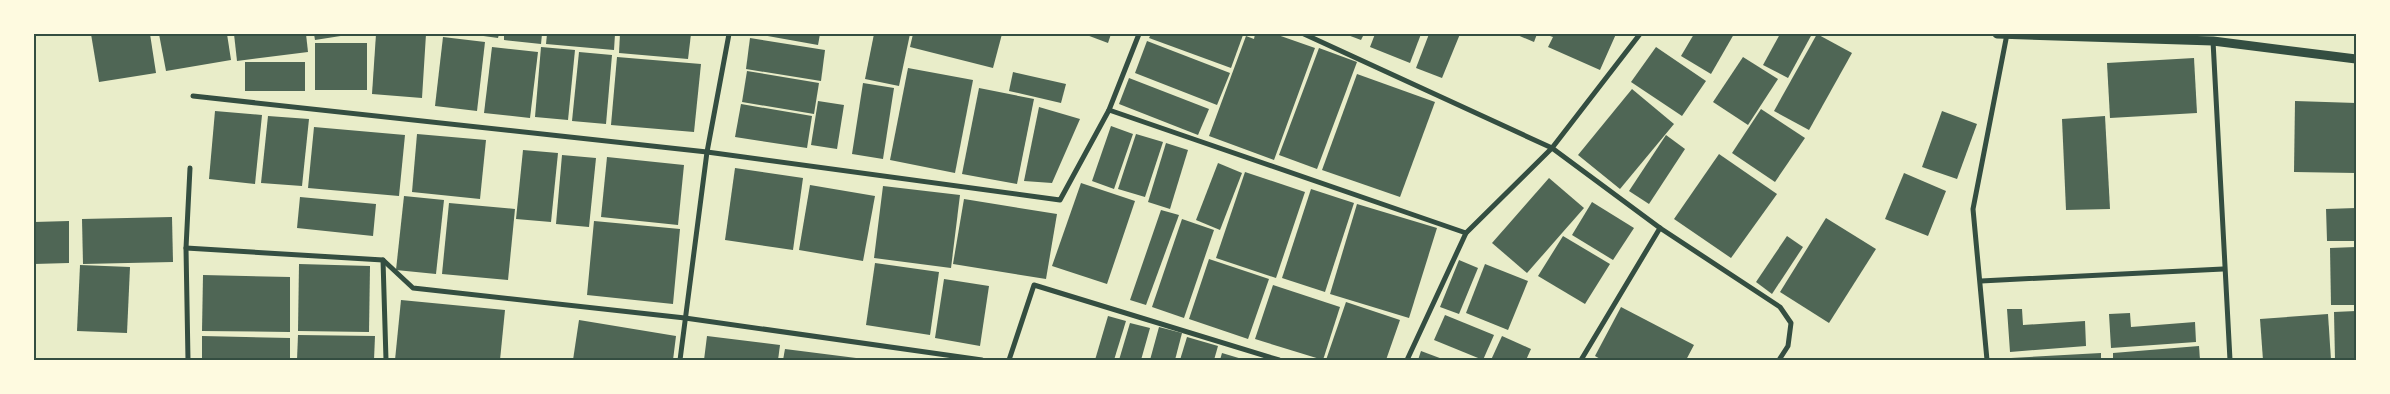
<svg xmlns="http://www.w3.org/2000/svg" width="2390" height="394" viewBox="0 0 2390 394" font-family="'Space Grotesk',sans-serif">
<style>
.building{fill:#4f6655}
.lines{fill:none;stroke-linecap:round;stroke-linejoin:round}
.minor{stroke:#344e41;stroke-width:5}
.tertiary{stroke:#344e41;stroke-width:9}
.neatline{fill:none;stroke:#344e41;stroke-width:2}
</style>
<rect width="100%" height="100%" fill="#e9edc9"/>
<!-- building -->
<g class="building">
<path d="M 91,34 L 150,34 L 156,73 L 99,82 Z"/>
<path d="M 159,34 L 227,34 L 231,60 L 166,71 Z"/>
<path d="M 234,34 L 306,34 L 308,52 L 237,61 Z"/>
<path d="M 314,34 L 347,34 L 347,35 L 315,40 Z"/>
<path d="M 376,34 L 426,34 L 422,98 L 372,94 Z"/>
<path d="M 469,34 L 499,34 L 498,38 Z"/>
<path d="M 504,34 L 542,34 L 541,44 L 504,40 Z"/>
<path d="M 547,34 L 615,34 L 614,50 L 546,44 Z"/>
<path d="M 620,34 L 691,34 L 688,59 L 619,53 Z"/>
<path d="M 756,34 L 820,34 L 818,45 Z"/>
<path d="M 874,34 L 910,34 L 899,86 L 865,79 Z"/>
<path d="M 913,34 L 1002,34 L 993,68 L 910,47 Z"/>
<path d="M 1084,34 L 1111,34 L 1108,43 Z"/>
<path d="M 1151,34 L 1238,34 L 1243,35 L 1231,68 L 1149,38 Z"/>
<path d="M 1255,34 L 1275,34 L 1315,48 L 1274,160 L 1209,136 L 1246,36 L 1254,39 Z"/>
<path d="M 1345,34 L 1364,34 L 1361,40 Z"/>
<path d="M 1375,34 L 1421,34 L 1410,63 L 1370,47 Z"/>
<path d="M 1429,34 L 1460,34 L 1442,78 L 1416,68 Z"/>
<path d="M 1515,34 L 1537,34 L 1534,42 Z"/>
<path d="M 1544,34 L 1616,34 L 1600,70 L 1548,47 L 1553,37 Z"/>
<path d="M 1694,34 L 1734,34 L 1711,74 L 1681,56 Z"/>
<path d="M 1780,34 L 1812,34 L 1788,78 L 1763,65 Z"/>
<path d="M 1817,34 L 1852,53 L 1809,130 L 1774,111 Z"/>
<path d="M 443,37 L 485,42 L 477,111 L 435,106 Z"/>
<path d="M 750,38 L 825,50 L 821,81 L 746,69 Z"/>
<path d="M 1147,41 L 1230,73 L 1217,105 L 1135,73 Z"/>
<rect x="315" y="43" width="52" height="47"/>
<path d="M 492,47 L 538,52 L 530,118 L 484,113 Z"/>
<path d="M 541,47 L 575,50 L 568,120 L 535,117 Z"/>
<path d="M 1656,47 L 1706,81 L 1682,116 L 1631,82 Z"/>
<path d="M 1319,48 L 1357,62 L 1317,169 L 1279,155 Z"/>
<path d="M 579,52 L 612,55 L 606,124 L 572,121 Z"/>
<path d="M 617,57 L 701,64 L 694,132 L 611,125 Z"/>
<path d="M 1743,57 L 1778,79 L 1748,125 L 1713,102 Z"/>
<path d="M 2194,58 L 2197,113 L 2110,118 L 2107,63 Z"/>
<rect x="245" y="62" width="60" height="29"/>
<path d="M 908,68 L 973,80 L 955,173 L 890,160 Z"/>
<path d="M 747,71 L 819,83 L 814,114 L 742,102 Z"/>
<path d="M 1013,72 L 1066,84 L 1061,103 L 1009,91 Z"/>
<path d="M 1357,74 L 1435,102 L 1400,197 L 1322,170 Z"/>
<path d="M 1129,78 L 1209,109 L 1198,135 L 1119,104 Z"/>
<path d="M 863,83 L 894,88 L 883,159 L 852,154 Z"/>
<path d="M 979,88 L 1034,99 L 1017,184 L 962,174 Z"/>
<path d="M 1632,89 L 1674,124 L 1620,189 L 1578,155 Z"/>
<path d="M 818,101 L 844,105 L 837,149 L 811,145 Z"/>
<path d="M 2295,101 L 2356,103 L 2356,173 L 2294,172 Z"/>
<path d="M 741,104 L 812,116 L 807,148 L 735,137 Z"/>
<path d="M 1039,107 L 1080,119 L 1052,183 L 1024,181 Z"/>
<path d="M 1761,109 L 1805,138 L 1775,182 L 1732,153 Z"/>
<path d="M 215,111 L 262,115 L 255,184 L 209,179 Z"/>
<path d="M 1942,111 L 1977,124 L 1957,179 L 1922,167 Z"/>
<path d="M 268,116 L 309,119 L 302,186 L 261,183 Z"/>
<path d="M 2105,116 L 2110,209 L 2066,210 L 2062,119 Z"/>
<path d="M 1111,126 L 1133,134 L 1114,189 L 1092,181 Z"/>
<path d="M 314,127 L 405,135 L 399,196 L 308,188 Z"/>
<path d="M 417,134 L 486,140 L 480,199 L 412,192 Z"/>
<path d="M 1136,134 L 1163,142 L 1145,197 L 1118,189 Z"/>
<path d="M 1666,135 L 1685,149 L 1649,204 L 1629,191 Z"/>
<path d="M 1166,143 L 1188,150 L 1170,209 L 1148,202 Z"/>
<path d="M 523,150 L 558,153 L 551,222 L 516,219 Z"/>
<path d="M 1719,154 L 1777,194 L 1731,258 L 1674,219 Z"/>
<path d="M 562,155 L 596,158 L 589,227 L 556,224 Z"/>
<path d="M 607,157 L 684,165 L 678,225 L 601,217 Z"/>
<path d="M 1218,163 L 1242,173 L 1220,230 L 1196,220 Z"/>
<path d="M 735,168 L 803,178 L 793,250 L 725,240 Z"/>
<path d="M 1245,172 L 1305,192 L 1276,278 L 1216,258 Z"/>
<path d="M 1904,173 L 1946,191 L 1928,236 L 1885,219 Z"/>
<path d="M 1549,178 L 1584,208 L 1527,273 L 1492,243 Z"/>
<path d="M 1081,183 L 1135,201 L 1107,284 L 1052,266 Z"/>
<path d="M 810,185 L 875,196 L 863,261 L 799,250 Z"/>
<path d="M 883,186 L 960,195 L 951,268 L 874,258 Z"/>
<path d="M 1311,189 L 1354,203 L 1325,292 L 1282,278 Z"/>
<path d="M 404,196 L 444,200 L 436,274 L 396,270 Z"/>
<path d="M 300,197 L 376,204 L 373,236 L 297,228 Z"/>
<path d="M 964,199 L 1057,214 L 1046,279 L 953,264 Z"/>
<path d="M 1592,202 L 1634,228 L 1613,260 L 1572,235 Z"/>
<path d="M 449,203 L 515,209 L 508,280 L 442,274 Z"/>
<path d="M 1357,204 L 1437,228 L 1409,318 L 1330,294 Z"/>
<path d="M 2356,208 L 2356,241 L 2327,241 L 2326,209 Z"/>
<path d="M 1161,210 L 1179,215 L 1146,305 L 1130,300 Z"/>
<path d="M 172,217 L 173,262 L 83,264 L 82,219 Z"/>
<path d="M 1826,218 L 1876,249 L 1829,323 L 1780,292 Z"/>
<path d="M 1182,219 L 1214,230 L 1184,318 L 1152,307 Z"/>
<path d="M 69,221 L 69,263 L 34,264 L 34,222 Z"/>
<path d="M 594,221 L 680,229 L 673,304 L 587,295 Z"/>
<path d="M 1563,236 L 1610,264 L 1585,304 L 1538,276 Z"/>
<path d="M 1787,236 L 1803,247 L 1772,294 L 1756,282 Z"/>
<path d="M 2356,247 L 2356,305 L 2331,305 L 2330,248 Z"/>
<path d="M 1209,259 L 1269,279 L 1248,339 L 1189,319 Z"/>
<path d="M 1459,260 L 1478,268 L 1459,314 L 1440,307 Z"/>
<path d="M 875,263 L 939,272 L 930,335 L 866,325 Z"/>
<path d="M 299,264 L 370,266 L 369,332 L 298,331 Z"/>
<path d="M 1485,264 L 1528,281 L 1508,330 L 1466,313 Z"/>
<path d="M 80,265 L 130,267 L 127,333 L 77,331 Z"/>
<path d="M 203,275 L 290,277 L 290,332 L 202,331 Z"/>
<path d="M 944,279 L 989,286 L 980,346 L 935,338 Z"/>
<path d="M 1273,285 L 1340,307 L 1323,360 L 1255,339 Z"/>
<path d="M 401,300 L 505,310 L 500,360 L 395,360 Z"/>
<path d="M 1346,302 L 1400,320 L 1386,360 L 1326,360 Z"/>
<path d="M 1621,307 L 1694,345 L 1686,360 L 1602,360 L 1595,356 Z"/>
<path d="M 2007,309 L 2022,309 L 2023,325 L 2085,321 L 2086,346 L 2010,352 Z"/>
<path d="M 2356,311 L 2356,360 L 2335,360 L 2334,312 Z"/>
<path d="M 2130,313 L 2131,327 L 2195,322 L 2196,342 L 2111,348 L 2109,314 Z"/>
<path d="M 2328,314 L 2331,360 L 2263,360 L 2260,319 Z"/>
<path d="M 1445,315 L 1494,335 L 1483,360 L 1434,340 Z"/>
<path d="M 1108,316 L 1126,321 L 1114,360 L 1095,360 Z"/>
<path d="M 579,320 L 676,336 L 673,360 L 573,360 Z"/>
<path d="M 1130,323 L 1150,328 L 1141,360 L 1119,360 Z"/>
<path d="M 1159,327 L 1182,333 L 1175,360 L 1150,360 Z"/>
<path d="M 298,335 L 375,336 L 374,360 L 297,360 Z"/>
<path d="M 202,336 L 290,338 L 290,360 L 202,360 Z"/>
<path d="M 707,336 L 780,345 L 778,360 L 704,360 Z"/>
<path d="M 1502,336 L 1531,349 L 1526,360 L 1491,360 Z"/>
<path d="M 1187,337 L 1218,346 L 1214,360 L 1180,360 Z"/>
<path d="M 2199,346 L 2200,360 L 2113,360 L 2113,353 Z"/>
<path d="M 785,349 L 864,359 L 864,360 L 783,360 Z"/>
<path d="M 1421,351 L 1445,360 L 1418,360 Z"/>
<path d="M 1222,353 L 1242,359 L 1241,360 L 1220,360 Z"/>
<path d="M 2101,353 L 2101,360 L 2011,360 L 2011,358 Z"/>
</g>
<g class="lines">
<!-- minor -->
<g class="minor">
<path d="M 1304,34 L 1552,148 L 1660,228 L 1780,307 L 1791,323 L 1788,346 L 1779,360"/>
<path d="M 2213,41 L 2230,360"/>
<path d="M 193,96 L 707,152 L 1060,200 L 1109,110 L 1139,34"/>
<path d="M 1109,110 L 1466,233"/>
<path d="M 186,248 L 383,260 L 413,288 L 685,318 L 982,360"/>
<path d="M 383,260 L 386,360"/>
<path d="M 1981,281 L 2223,269"/>
<path d="M 188,360 L 186,248 L 190,168"/>
<path d="M 680,360 L 707,152 L 729,34"/>
<path d="M 1009,360 L 1034,285 L 1279,360"/>
<path d="M 1407,360 L 1466,233 L 1552,148 L 1640,34"/>
<path d="M 1581,360 L 1660,228"/>
<path d="M 1987,360 L 1973,209 L 2007,34"/>
</g>
<!-- tertiary -->
<path class="tertiary" d="M 1997,34 L 2213,41 L 2356,59"/>
</g>
<!-- border -->
<rect width="2390" height="394" fill="none" stroke="#fefae0" stroke-width="70"/>
<rect x="35" y="35" width="2320" height="324" class="neatline"/>
</svg>
